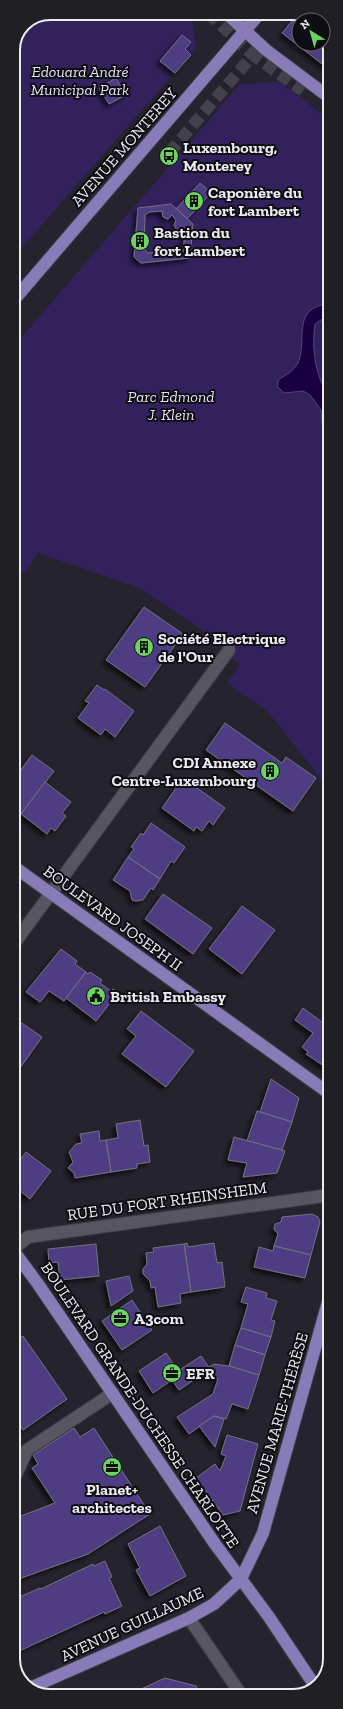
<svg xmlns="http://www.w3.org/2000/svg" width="343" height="1709" viewBox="0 0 343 1709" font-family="'Zilla Slab',serif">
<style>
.green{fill:#32215d}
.water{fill:#190041;stroke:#584676}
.building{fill:#4f3d84;stroke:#73727e;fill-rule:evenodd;filter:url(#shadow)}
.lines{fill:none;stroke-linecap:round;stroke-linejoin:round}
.minor-tunnel{stroke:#43414b;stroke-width:12;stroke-dasharray:12 6;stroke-linecap:butt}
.minor-casing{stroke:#3f3e46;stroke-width:14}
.major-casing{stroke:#3f3e46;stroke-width:14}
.minor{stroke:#575561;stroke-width:12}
.major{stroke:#887cb8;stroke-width:12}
.labels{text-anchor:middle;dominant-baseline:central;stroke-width:4;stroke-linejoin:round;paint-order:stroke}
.park-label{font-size:16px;font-style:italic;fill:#e3e0f6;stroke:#0e0d12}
.street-label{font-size:16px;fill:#ecebf2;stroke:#0e0d12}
.poi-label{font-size:16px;font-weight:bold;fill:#ecebf2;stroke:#0e0d12;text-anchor:start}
.rim{fill:none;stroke:#ecebf2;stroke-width:2}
</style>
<defs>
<filter id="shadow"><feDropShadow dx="-3.5" dy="3.5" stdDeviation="2" flood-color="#0009"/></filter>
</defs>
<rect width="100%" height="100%" fill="#25232d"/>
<!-- green -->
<g class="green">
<path d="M 50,13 L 191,13 L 196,48 L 13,258 L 13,50 L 24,24 Z"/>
<path d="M 280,82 L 330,120 L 330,790 L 268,712 L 227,683 L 240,665 L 204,631 L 139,588 L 38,553 L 25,573 L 13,563 L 13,347 L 240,84 Z"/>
</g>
<!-- water -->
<path class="water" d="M 330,304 L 330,316 L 327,316 L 315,324 C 312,345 314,368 324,388 L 330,388 L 330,467 L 323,435 L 321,410 L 310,395 L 303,391 L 284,393 L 277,386 L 279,379 C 286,375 294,371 298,363 C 308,341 290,306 330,304 Z"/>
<!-- building -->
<g class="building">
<path d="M 298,14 L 311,20 L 299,20 L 299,44 L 323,44 L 323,32 L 330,45 L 330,70 L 282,33 Z"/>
<path d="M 182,35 L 191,42 L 185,49 L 191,55 L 175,73 L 160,61 Z"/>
<path d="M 116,78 L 126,95 L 109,104 L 99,88 Z"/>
<path d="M 200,183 L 211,193 L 187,219 L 176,209 Z"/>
<path d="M 171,204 L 193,224 L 190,258 L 141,263 L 134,257 L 138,208 ZM 162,211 L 163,217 L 168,219 L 172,215 L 176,220 L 174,225 L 178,232 L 185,233 L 183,251 L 147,253 L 144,248 L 145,215 L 149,212 Z"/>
<path d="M 144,607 L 183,634 L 145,687 L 106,660 Z"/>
<path d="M 97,685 L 104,690 L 105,689 L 134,711 L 115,737 L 105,729 L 101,735 L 78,718 L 89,703 L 85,701 Z"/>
<path d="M 225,723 L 282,763 L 286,757 L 316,778 L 293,811 L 206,750 Z"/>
<path d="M 32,755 L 54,771 L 21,814 L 13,809 L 13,780 Z"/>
<path d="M 183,778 L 225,808 L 213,825 L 209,821 L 202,831 L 196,827 L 194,831 L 162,808 Z"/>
<path d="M 45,782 L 71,802 L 62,813 L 66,816 L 55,831 L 51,828 L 47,834 L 21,814 Z"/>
<path d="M 151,823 L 185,847 L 174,863 L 171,861 L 160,879 L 128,857 L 134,849 L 131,847 L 141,833 L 143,835 Z"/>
<path d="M 128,857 L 160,879 L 153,890 L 151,888 L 143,900 L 136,901 L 132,900 L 130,891 L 113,880 Z"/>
<path d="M 163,894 L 212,928 L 193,954 L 145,919 Z"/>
<path d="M 242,906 L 275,930 L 242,974 L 209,949 Z"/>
<path d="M 61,949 L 77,961 L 75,964 L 86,972 L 64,1001 L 49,991 L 40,1002 L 26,992 Z"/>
<path d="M 86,972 L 88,974 L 90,972 L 102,980 L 100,983 L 111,991 L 113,989 L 118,993 L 96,1021 L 66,998 Z"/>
<path d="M 303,1008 L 330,1028 L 330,1070 L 306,1054 L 308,1052 L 302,1047 L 313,1033 L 295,1020 Z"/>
<path d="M 141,1011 L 194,1051 L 166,1087 L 122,1054 L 136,1036 L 127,1029 Z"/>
<path d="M 13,1017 L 42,1037 L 18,1071 L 13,1068 Z"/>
<path d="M 271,1079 L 299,1098 L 292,1122 L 260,1112 Z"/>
<path d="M 13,1084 L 20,1089 L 13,1099 Z"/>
<path d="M 257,1111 L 292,1122 L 282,1150 L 247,1141 Z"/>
<path d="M 140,1120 L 144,1146 L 148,1145 L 150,1162 L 137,1164 L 137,1168 L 111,1172 L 106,1140 L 118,1138 L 116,1124 Z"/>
<path d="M 99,1131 L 100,1141 L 106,1140 L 111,1172 L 75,1178 L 74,1173 L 68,1168 L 73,1162 L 69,1152 L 76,1144 L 82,1143 L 80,1134 Z"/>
<path d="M 234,1137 L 285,1151 L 277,1173 L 243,1177 L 247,1163 L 228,1160 Z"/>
<path d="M 26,1152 L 51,1171 L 30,1199 L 13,1185 L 13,1169 Z"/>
<path d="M 312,1214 L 318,1217 L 320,1222 L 311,1255 L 274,1246 L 278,1234 L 274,1229 L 275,1224 L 281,1222 L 282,1217 Z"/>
<path d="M 187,1243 L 188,1247 L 214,1243 L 217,1263 L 222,1262 L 225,1287 L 191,1292 L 184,1244 Z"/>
<path d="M 96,1244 L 99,1276 L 60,1280 L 58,1262 L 49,1263 L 48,1249 Z"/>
<path d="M 184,1244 L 191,1292 L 180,1294 L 181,1303 L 158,1307 L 155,1287 L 151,1288 L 150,1281 L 143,1274 L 143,1269 L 147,1264 L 146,1253 L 154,1252 L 153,1248 Z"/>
<path d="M 274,1246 L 311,1255 L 305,1278 L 254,1267 L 259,1247 L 273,1251 Z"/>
<path d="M 129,1276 L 133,1291 L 111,1306 L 106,1281 Z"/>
<path d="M 246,1287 L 267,1293 L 266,1298 L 277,1301 L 271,1320 L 275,1321 L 271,1337 L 241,1328 L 248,1304 L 241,1302 Z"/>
<path d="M 132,1300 L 152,1330 L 122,1350 L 102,1321 Z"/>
<path d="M 13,1310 L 19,1317 L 13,1322 Z"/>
<path d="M 241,1328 L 271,1337 L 265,1355 L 235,1345 Z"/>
<path d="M 23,1336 L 67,1399 L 23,1430 L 13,1415 L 13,1343 Z"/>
<path d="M 235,1345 L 265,1355 L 259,1375 L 229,1366 Z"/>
<path d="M 166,1353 L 178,1371 L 201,1356 L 210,1369 L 179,1390 L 172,1380 L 153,1393 L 139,1371 Z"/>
<path d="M 214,1364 L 229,1366 L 259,1375 L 248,1409 L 232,1404 L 226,1419 L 214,1416 L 189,1434 L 177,1417 L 213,1394 L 218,1379 L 201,1375 L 210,1369 L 209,1367 Z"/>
<path d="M 214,1416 L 224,1419 L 215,1447 L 199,1426 Z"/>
<path d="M 74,1428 L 80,1437 L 94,1428 L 150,1514 L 88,1554 L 13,1581 L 13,1519 L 55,1503 L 32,1468 L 38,1464 L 33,1455 Z"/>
<path d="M 227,1435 L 258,1444 L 240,1511 L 223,1515 L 196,1478 L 215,1464 L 220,1471 L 226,1456 L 221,1454 Z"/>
<path d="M 160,1526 L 186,1576 L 150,1596 L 136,1570 L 140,1568 L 128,1544 Z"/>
<path d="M 105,1561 L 112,1577 L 109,1578 L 122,1606 L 105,1614 L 104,1612 L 17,1652 L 13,1645 L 13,1597 L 16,1596 L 17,1598 L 40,1588 L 41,1589 L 93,1564 L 94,1566 Z"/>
<path d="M 165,1678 L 196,1686 L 202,1696 L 126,1696 Z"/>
</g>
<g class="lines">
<!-- minor-tunnel -->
<g class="minor-tunnel">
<path d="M 208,13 L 253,55"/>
<path d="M 169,153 L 253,55 L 303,91"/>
</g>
<defs>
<g id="minor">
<path d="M 13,945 L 229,650"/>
<path d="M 13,1249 L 28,1237 L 330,1195"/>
<path d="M 13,1481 L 27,1450 L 113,1393"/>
<path d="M 189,1618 L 242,1696"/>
</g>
<g id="major">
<path d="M 226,13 L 266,50 L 330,98"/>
<path d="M 13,301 L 260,13"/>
<path d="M 13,866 L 330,1094"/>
<path d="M 13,1250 L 38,1284 L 215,1544 L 269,1617 L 315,1686"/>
<path d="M 30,1688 L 189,1618 L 214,1604 L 241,1579 L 263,1533 L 330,1295"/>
</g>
</defs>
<!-- minor casing -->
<use href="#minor" class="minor-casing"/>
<!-- major casing -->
<use href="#major" class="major-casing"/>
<!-- minor -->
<use href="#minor" class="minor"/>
<!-- major -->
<use href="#major" class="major"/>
</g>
<!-- icons -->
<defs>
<symbol id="bus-disc" viewBox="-11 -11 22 22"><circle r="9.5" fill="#6cd362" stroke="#0e0d12"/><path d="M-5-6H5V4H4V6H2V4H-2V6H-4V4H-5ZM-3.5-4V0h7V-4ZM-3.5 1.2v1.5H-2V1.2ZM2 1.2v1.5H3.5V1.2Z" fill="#111"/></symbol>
<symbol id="building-disc" viewBox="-11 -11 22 22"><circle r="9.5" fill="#6cd362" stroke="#0e0d12"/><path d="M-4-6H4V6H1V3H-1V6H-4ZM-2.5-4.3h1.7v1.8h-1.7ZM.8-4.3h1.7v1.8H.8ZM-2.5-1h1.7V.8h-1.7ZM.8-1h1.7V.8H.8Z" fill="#111"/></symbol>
<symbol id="civic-disc" viewBox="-11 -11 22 22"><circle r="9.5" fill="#6cd362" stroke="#0e0d12"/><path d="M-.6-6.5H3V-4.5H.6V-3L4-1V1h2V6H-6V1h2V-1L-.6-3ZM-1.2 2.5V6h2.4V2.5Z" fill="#111"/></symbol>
<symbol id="office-disc" viewBox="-11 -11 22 22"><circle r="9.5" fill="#6cd362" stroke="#0e0d12"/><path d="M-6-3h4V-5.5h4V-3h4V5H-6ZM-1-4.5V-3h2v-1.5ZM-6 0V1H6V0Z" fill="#111"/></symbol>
</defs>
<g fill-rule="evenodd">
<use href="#bus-disc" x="158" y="145" width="22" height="22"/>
<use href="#building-disc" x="183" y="190" width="22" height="22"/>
<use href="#building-disc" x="129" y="230" width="22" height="22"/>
<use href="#building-disc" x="133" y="636" width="22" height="22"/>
<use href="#building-disc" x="259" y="760" width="22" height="22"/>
<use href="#civic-disc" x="85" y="985" width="22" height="22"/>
<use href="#office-disc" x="109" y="1307" width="22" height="22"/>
<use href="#office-disc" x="161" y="1362" width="22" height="22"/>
<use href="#office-disc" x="101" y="1456" width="22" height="22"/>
</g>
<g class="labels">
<!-- park labels -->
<g class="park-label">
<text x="80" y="71">Edouard André<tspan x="80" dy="18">Municipal Park</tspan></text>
<text x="171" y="396">Parc Edmond<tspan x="171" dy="18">J. Klein</tspan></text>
</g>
<!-- street labels -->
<g class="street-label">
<text transform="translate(124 147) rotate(-49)">AVENUE MONTEREY</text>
<text transform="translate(113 918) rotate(36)">BOULEVARD JOSEPH II</text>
<text transform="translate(167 1201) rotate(-8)">RUE DU FORT RHEINSHEIM</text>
<text transform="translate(140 1405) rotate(56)">BOULEVARD GRANDE-DUCHESSE CHARLOTTE</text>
<text transform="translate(277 1423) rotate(-74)">AVENUE MARIE-THÉRÈSE</text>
<text transform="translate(132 1624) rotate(-25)">AVENUE GUILLAUME</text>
</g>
<!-- poi labels -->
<g class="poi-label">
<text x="183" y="147">Luxembourg,<tspan x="183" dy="18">Monterey</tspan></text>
<text x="208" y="192">Caponière du<tspan x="208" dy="18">fort Lambert</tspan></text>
<text x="154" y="232">Bastion du<tspan x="154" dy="18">fort Lambert</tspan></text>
<text x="158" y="638">Société Electrique<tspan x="158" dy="18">de l'Our</tspan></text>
<text x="256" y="762" text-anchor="end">CDI Annexe<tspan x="256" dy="18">Centre-Luxembourg</tspan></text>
<text x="110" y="996">British Embassy</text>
<text x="134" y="1318">A3com</text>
<text x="186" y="1373">EFR</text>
<text x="112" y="1489" text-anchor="middle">Planet+<tspan x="112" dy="18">architectes</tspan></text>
</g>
</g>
<!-- crop -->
<path d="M0 0H343V1709H0ZM50 20H293A30 30 0 0 1 323 50V1659A30 30 0 0 1 293 1689H50A30 30 0 0 1 20 1659V50A30 30 0 0 1 50 20Z" fill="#201f24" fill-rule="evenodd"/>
<path class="rim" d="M50 20H293A30 30 0 0 1 323 50V1659A30 30 0 0 1 293 1689H50A30 30 0 0 1 20 1659V50A30 30 0 0 1 50 20Z"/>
<!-- north arrow -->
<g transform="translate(311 32) rotate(323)"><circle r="19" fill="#0e0d12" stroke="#67666c"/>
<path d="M0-3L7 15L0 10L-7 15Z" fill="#6cd362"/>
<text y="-6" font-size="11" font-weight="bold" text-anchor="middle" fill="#ecebf2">N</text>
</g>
</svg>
